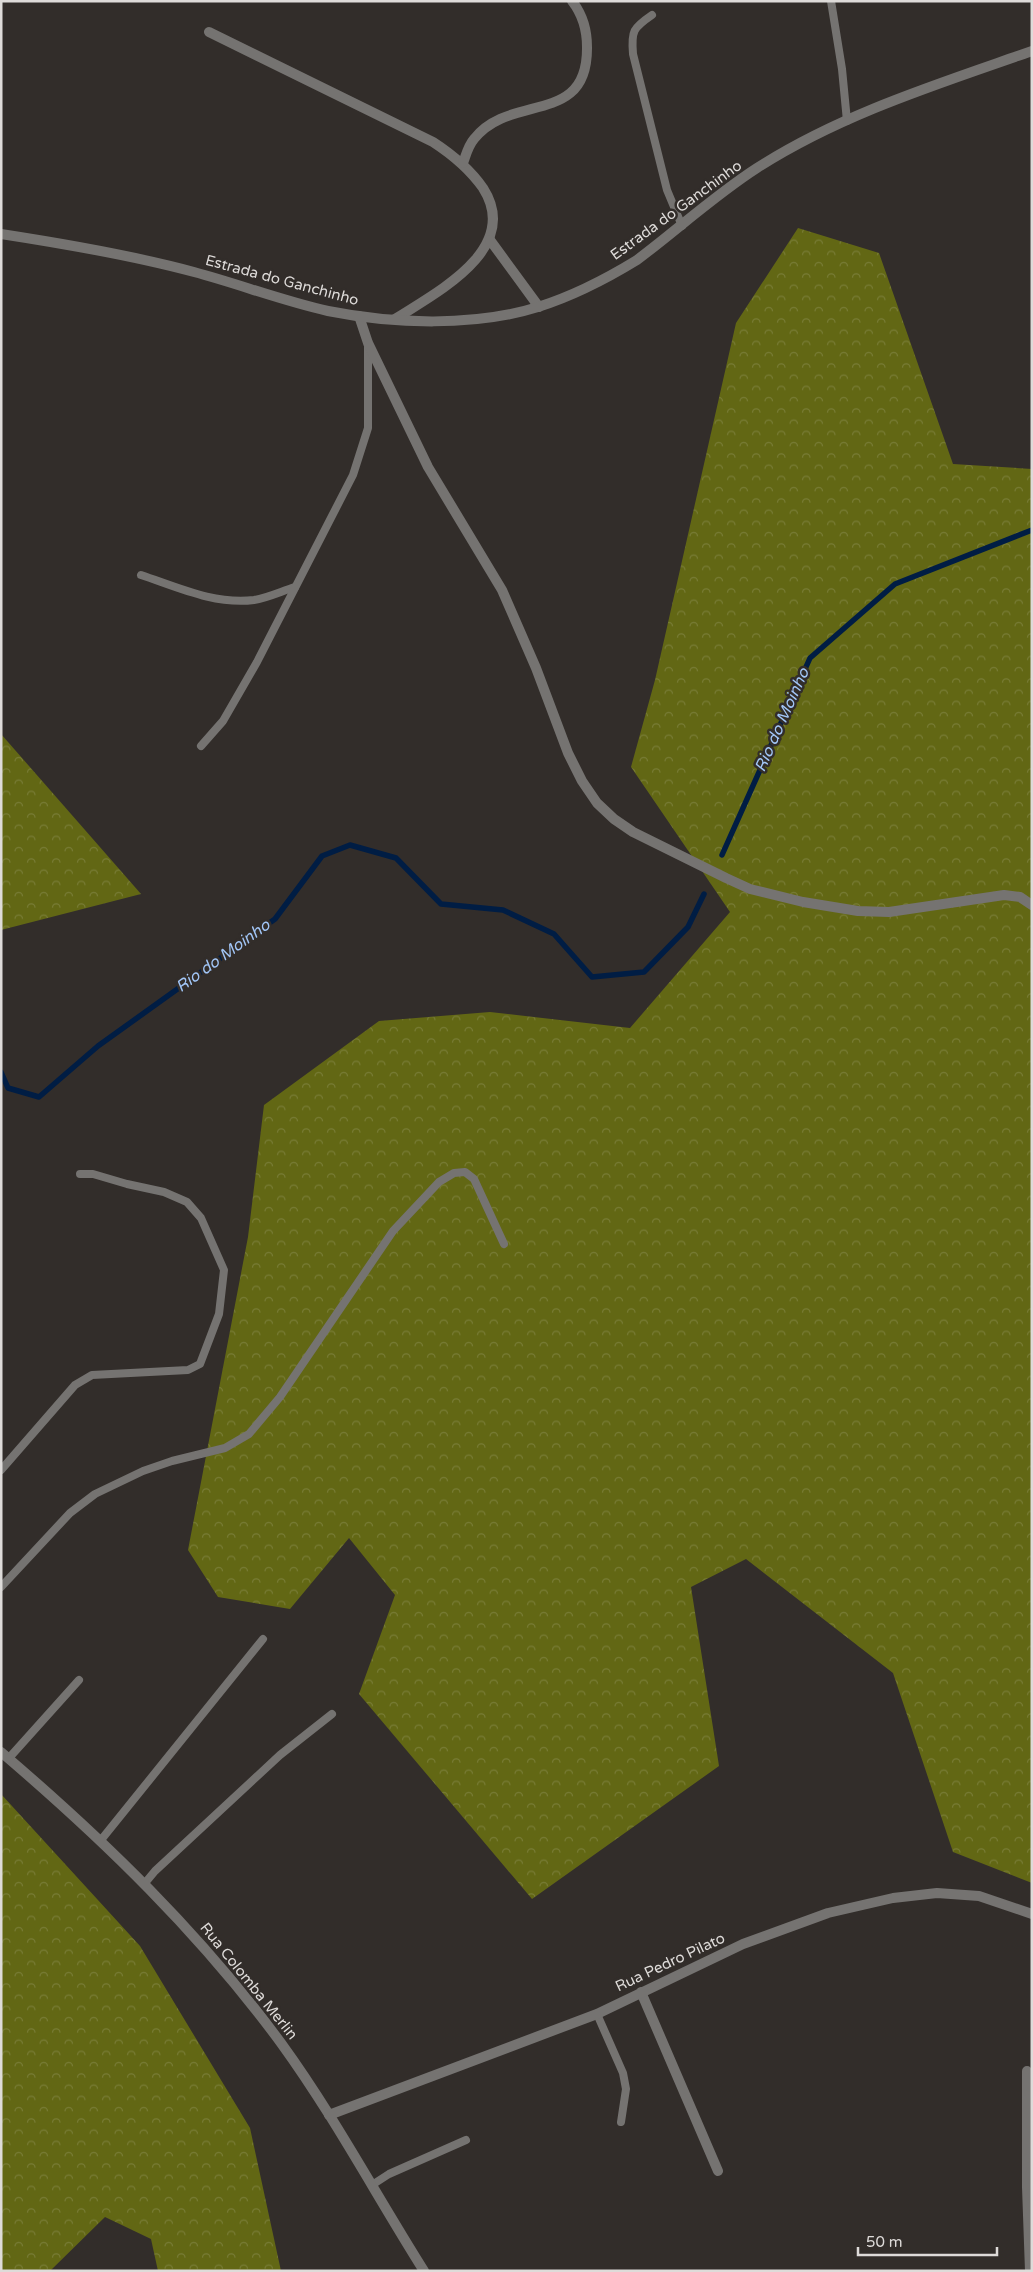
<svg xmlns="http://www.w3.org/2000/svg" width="1033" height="2272" viewBox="0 0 1033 2272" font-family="'Varela Round',sans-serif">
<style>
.forest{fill:url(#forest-crowns)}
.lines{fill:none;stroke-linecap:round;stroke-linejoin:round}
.stream{stroke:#001d44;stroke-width:5.5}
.service{stroke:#757371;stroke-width:8}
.minor{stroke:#757371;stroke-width:10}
.tertiary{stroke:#757371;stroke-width:10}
.labels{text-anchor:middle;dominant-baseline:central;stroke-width:5;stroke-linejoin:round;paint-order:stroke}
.street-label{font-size:15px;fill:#dedbd9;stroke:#322d2a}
.water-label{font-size:16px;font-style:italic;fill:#a2c6f7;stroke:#322d2a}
</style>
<defs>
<pattern id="forest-crowns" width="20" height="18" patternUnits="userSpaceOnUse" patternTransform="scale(1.25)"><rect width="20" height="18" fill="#626714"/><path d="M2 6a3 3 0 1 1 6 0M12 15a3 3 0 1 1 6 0" fill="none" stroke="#787c36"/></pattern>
</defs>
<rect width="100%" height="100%" fill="#322d2a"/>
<!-- forest -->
<g class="forest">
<path d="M 798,228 L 879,253 L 953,464 L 1032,469 L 1032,1883 L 953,1852 L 893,1673 L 746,1559 L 691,1587 L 719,1766 L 532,1899 L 359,1694 L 395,1595 L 349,1538 L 290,1609 L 218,1597 L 188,1550 L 248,1237 L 264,1105 L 379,1021 L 490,1012 L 630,1028 L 730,912 L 631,767 L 655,680 L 736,323 Z"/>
<path d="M 1,734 L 141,894 L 1,930 Z"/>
<path d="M 1,1794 L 140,1946 L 250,2128 L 281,2271 L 158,2271 L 151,2239 L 105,2217 L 50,2271 L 1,2271 Z"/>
</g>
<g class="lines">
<!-- stream -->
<g class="stream">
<path d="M 722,855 L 810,658 L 895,584 L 1032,530"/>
<path d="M 1,1072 L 8,1088 L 39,1097 L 98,1046 L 275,919 L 322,856 L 350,845 L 396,858 L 441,904 L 503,910 L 554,934 L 592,977 L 644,972 L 688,927 L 704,894"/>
</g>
<!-- service -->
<g class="service">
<path d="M 831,1 L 842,69 L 847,121"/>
<path d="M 652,15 C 633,28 631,31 633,54 L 667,190 L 682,226"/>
<path d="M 141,575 C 177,587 215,605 254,600 C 267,598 282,591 295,587"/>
<path d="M 201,746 L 223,721 L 257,662 L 353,475 L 368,428 L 368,345"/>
<path d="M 1,1470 L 75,1385 L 92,1375 L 188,1370 L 200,1364 L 219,1314 L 224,1270 L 201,1218 L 187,1202 L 164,1192 L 127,1184 L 93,1174 L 80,1174"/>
<path d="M 1,1587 L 70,1513 L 95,1494 L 143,1471 L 172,1461 L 225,1448 L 249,1434 L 280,1397 L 393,1231 L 439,1182 L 454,1173 L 465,1172 L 474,1179 L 504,1244"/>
<path d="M 9,1758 L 79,1680"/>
<path d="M 101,1840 L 263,1639"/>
<path d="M 145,1883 L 155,1871 L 280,1755 L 332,1714"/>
<path d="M 597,2014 L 623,2073 L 626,2089 L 621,2122"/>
<path d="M 372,2185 L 389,2174 L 466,2140"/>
</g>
<!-- minor -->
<g class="minor">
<path d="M 209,32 L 433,142 C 453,155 469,168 483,188 C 522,249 437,292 395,319"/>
<path d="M 463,163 C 466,155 468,146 474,139 C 511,92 588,127 587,47 C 587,30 583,15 572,1"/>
<path d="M 490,240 L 539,307"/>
<path d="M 359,316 L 368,343 L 428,467 L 502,590 L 536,668 L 568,753 L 582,781 L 597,803 L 614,819 L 633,832 L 726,878 L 750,889 L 803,902 L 858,911 L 889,912 L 1004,895 L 1020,897 L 1032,905"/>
<path d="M 1,1752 C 104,1840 200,1933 281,2043 C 334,2116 376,2195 424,2271"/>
<path d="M 641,1992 L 718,2171"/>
<path d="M 1027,2071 L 1027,2187 L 1030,2271"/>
<path d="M 329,2115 L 597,2014 L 743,1944 L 828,1913 L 893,1898 L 937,1893 L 979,1896 L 1032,1914"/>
</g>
<!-- tertiary -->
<path class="tertiary" d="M 1,234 C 66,244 131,255 194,272 C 239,284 283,301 328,311 C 393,324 475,327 538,307 C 573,296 606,279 637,260 C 677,230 715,195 757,168 C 841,114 938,84 1032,51"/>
</g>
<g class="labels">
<!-- street labels -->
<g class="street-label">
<text transform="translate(676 210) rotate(-36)">Estrada do Ganchinho</text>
<text transform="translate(282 280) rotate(15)">Estrada do Ganchinho</text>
<text transform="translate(670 1962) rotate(-25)">Rua Pedro Pilato</text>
<text transform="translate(249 1981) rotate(51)">Rua Colomba Merlin</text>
</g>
<!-- water labels -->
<g class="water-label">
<text transform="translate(782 720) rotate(-66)">Rio do Moinho</text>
<text transform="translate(223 956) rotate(-36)">Rio do Moinho</text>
</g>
</g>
<!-- border -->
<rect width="1033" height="2272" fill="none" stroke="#dedbd9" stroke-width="5"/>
<!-- scale -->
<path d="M858 2247v8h139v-8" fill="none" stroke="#dedbd9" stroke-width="2.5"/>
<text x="866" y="2247" font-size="15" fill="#dedbd9" stroke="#322d2a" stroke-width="4" paint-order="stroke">50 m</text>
</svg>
